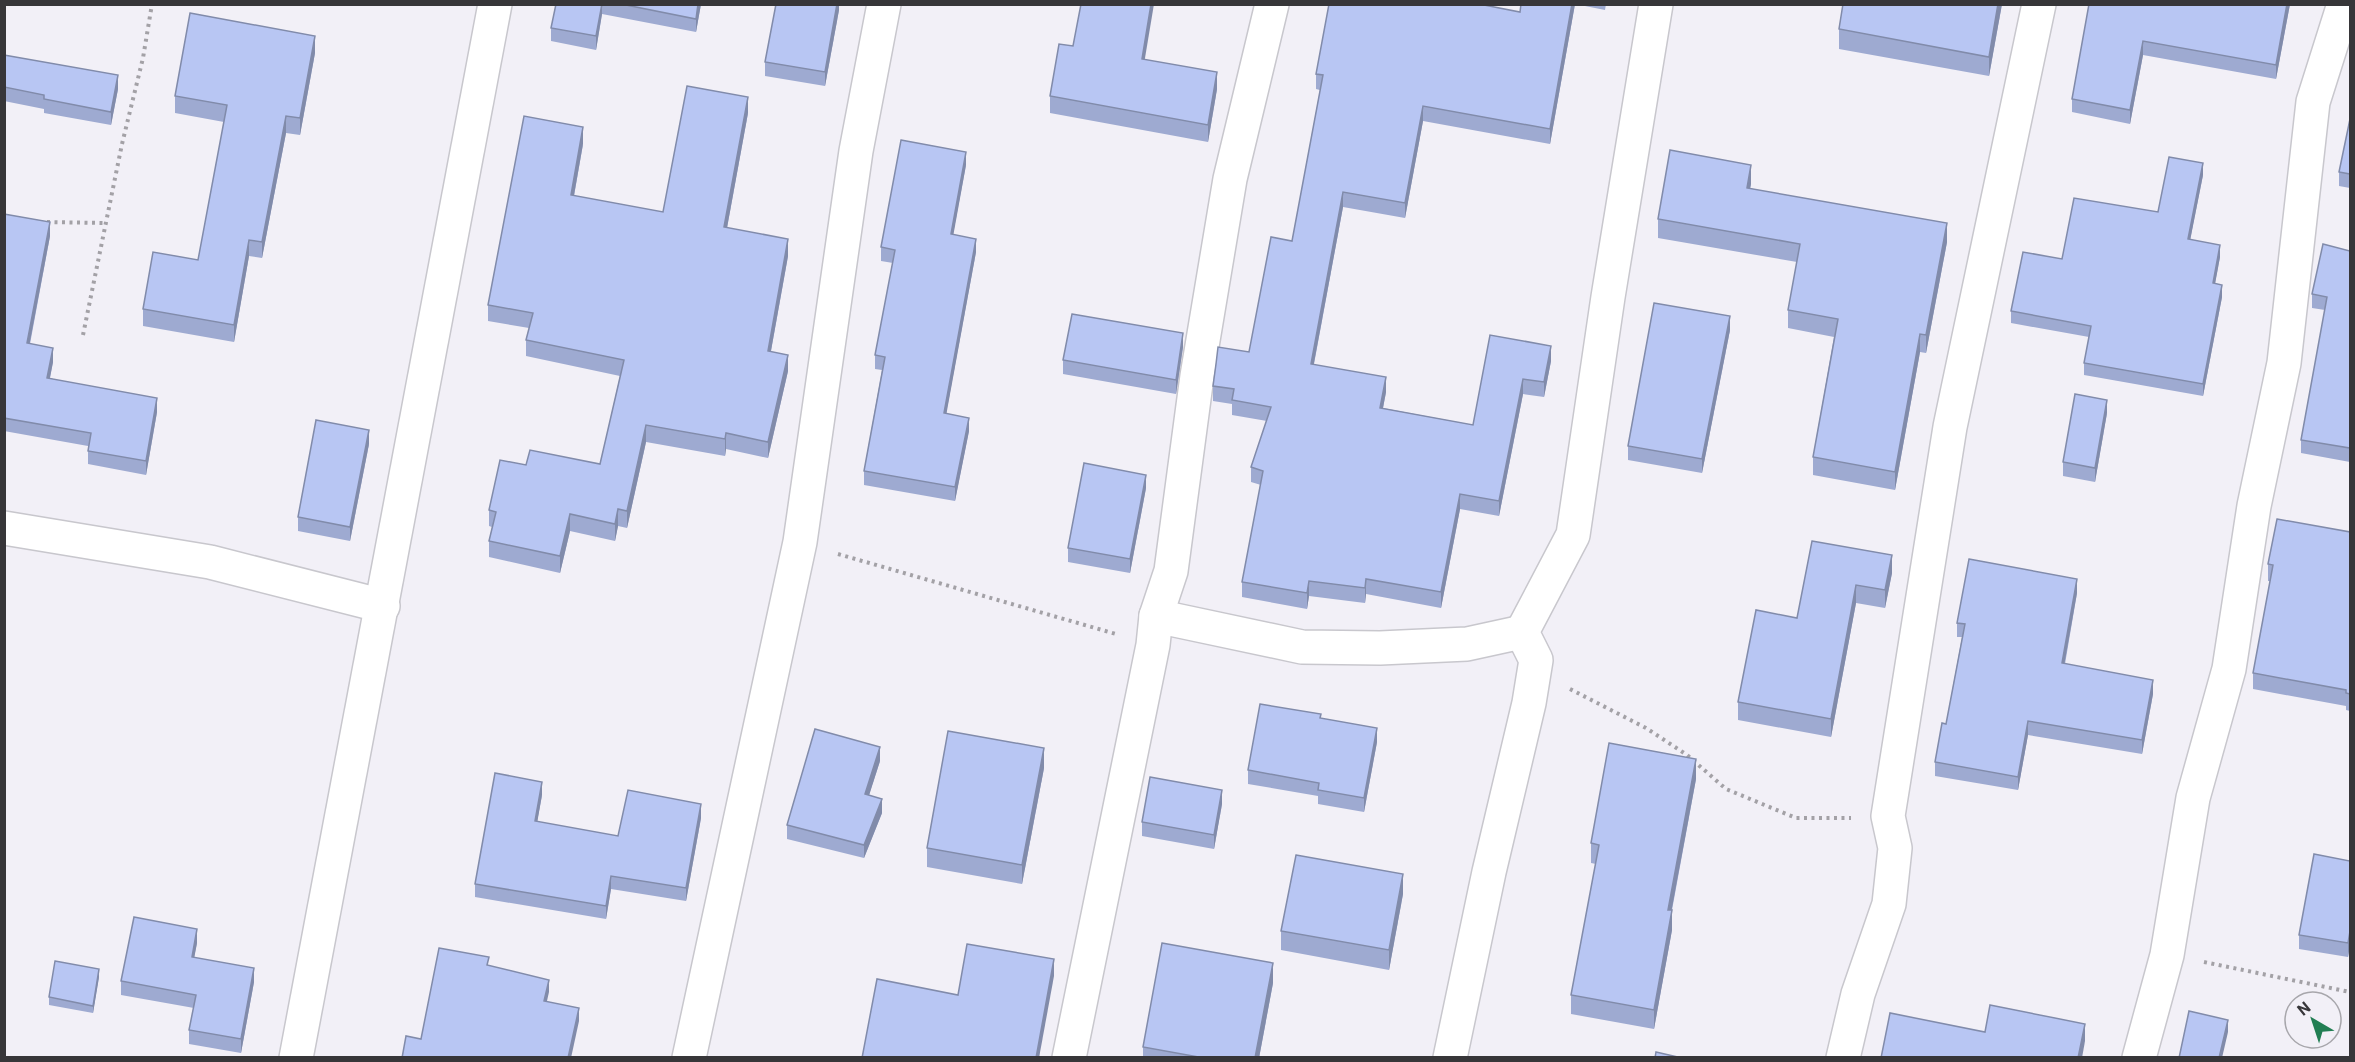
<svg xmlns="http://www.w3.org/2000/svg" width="2355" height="1062" viewBox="0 0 2355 1062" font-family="Roboto,sans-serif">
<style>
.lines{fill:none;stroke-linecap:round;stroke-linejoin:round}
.minor-casing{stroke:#c8c7cd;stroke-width:36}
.path{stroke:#a3a1a6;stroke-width:4;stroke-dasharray:3 4.5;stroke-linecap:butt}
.minor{stroke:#fff;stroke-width:33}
.wall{fill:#9eaad1}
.shaded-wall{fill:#818baa}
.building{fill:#b8c6f3;stroke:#818baa;stroke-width:1.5}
</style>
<rect width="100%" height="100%" fill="#f2f0f7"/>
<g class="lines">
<defs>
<g id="minor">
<path d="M 4,528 L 210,562 L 383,606"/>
<path d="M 1156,616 L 1302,647 L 1380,648 L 1467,644 L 1522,632"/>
<path d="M 296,1058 L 495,4"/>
<path d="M 689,1058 L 800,542 L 856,151 L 884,4"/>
<path d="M 1069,1058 L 1153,645 L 1156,616 L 1171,571 L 1197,376 L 1230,179 L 1272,4"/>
<path d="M 1450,1058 L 1489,872 L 1529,703 L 1536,660 L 1522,632 L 1573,535 L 1608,297 L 1656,4"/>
<path d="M 1843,1058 L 1858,994 L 1889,904 L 1895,848 L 1888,816 L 1950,427 L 2039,4"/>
<path d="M 2139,1058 L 2167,955 L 2193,798 L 2229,669 L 2254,506 L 2284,363 L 2313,102 L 2344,4"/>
</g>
</defs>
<!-- minor casing -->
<use href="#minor" class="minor-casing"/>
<!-- path -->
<g class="path">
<path d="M 47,222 L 106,223"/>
<path d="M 83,335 L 122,144 L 143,58 L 152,4"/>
<path d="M 838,554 L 1116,634"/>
<path d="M 1570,689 L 1646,728 L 1687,755 L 1726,789 L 1796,818 L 1851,818"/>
<path d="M 2204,962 L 2350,992"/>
</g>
<!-- minor -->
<use href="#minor" class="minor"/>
</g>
<!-- wall -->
<g class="wall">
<path d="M 556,4 L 701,4 L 696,32 L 602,14 L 596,50 L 551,41 L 551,28 Z"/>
<path d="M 839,4 L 839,10 L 825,86 L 765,76 L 765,62 Z"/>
<path d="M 1521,4 L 1575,4 L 1550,144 L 1423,121 L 1405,218 L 1343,207 L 1314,364 L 1386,392 L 1383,408 L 1473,425 L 1490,335 L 1551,361 L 1544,397 L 1523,394 L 1499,516 L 1460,509 L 1441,608 L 1366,594 L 1365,603 L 1309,596 L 1307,609 L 1242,597 L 1242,582 L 1261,485 L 1251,482 L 1251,467 L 1267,421 L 1232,415 L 1232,404 L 1213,401 L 1213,386 L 1249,352 L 1292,241 L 1320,90 L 1316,89 L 1316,74 L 1520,12 Z"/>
<path d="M 1575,4 L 1606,4 L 1605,10 Z"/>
<path d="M 1843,4 L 2002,4 L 1989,76 L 1839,49 L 1839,29 Z"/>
<path d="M 2089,4 L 2290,4 L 2276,79 L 2143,55 L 2130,124 L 2072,112 L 2072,99 Z"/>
<path d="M 315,53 L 300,135 L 286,133 L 262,258 L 249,256 L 234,342 L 143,326 L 143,309 L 198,260 L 224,122 L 175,113 L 175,96 Z"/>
<path d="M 4,55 L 118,89 L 111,125 L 44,113 L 44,109 L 4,101 Z"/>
<path d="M 1145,59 L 1217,89 L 1208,142 L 1050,113 L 1050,96 Z"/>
<path d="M 748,113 L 727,228 L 788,256 L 771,351 L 788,371 L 768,458 L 726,449 L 725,456 L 646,442 L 627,528 L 618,526 L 615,541 L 570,531 L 560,573 L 489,557 L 489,541 L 492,527 L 489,526 L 489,510 L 526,465 L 600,464 L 620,376 L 526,356 L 526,340 L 529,328 L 488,321 L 488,305 L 583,144 L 574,196 L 663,212 Z"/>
<path d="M 2350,119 L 2350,188 L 2339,186 L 2339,172 Z"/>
<path d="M 966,165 L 953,234 L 976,252 L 946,414 L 969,431 L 955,501 L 864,485 L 864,471 L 882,370 L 875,369 L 875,355 L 893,263 L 881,261 L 881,247 Z"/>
<path d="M 2203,175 L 2190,240 L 2220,257 L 2215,283 L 2222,297 L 2203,396 L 2084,375 L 2084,363 L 2089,337 L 2011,323 L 2011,311 L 2062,259 L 2158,212 Z"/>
<path d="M 1751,184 L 1750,188 L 1947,242 L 1926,353 L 1920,352 L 1895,490 L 1813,475 L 1813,457 L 1834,337 L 1788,328 L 1788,310 L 1797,262 L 1658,238 L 1658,219 Z"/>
<path d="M 4,214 L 50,236 L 30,344 L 53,362 L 50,378 L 157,412 L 146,475 L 88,464 L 88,446 L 4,431 Z"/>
<path d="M 2350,251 L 2350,462 L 2301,453 L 2301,440 L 2325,310 L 2312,308 L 2312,294 Z"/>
<path d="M 1730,330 L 1702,473 L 1628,460 L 1628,446 Z"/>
<path d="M 1183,347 L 1176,394 L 1063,374 L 1063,360 Z"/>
<path d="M 2107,413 L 2095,482 L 2063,476 L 2063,462 Z"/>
<path d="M 369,444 L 350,541 L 298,531 L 298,517 Z"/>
<path d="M 1146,488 L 1130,573 L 1068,562 L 1068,548 Z"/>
<path d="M 2350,532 L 2350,711 L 2346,710 L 2346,706 L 2253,689 L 2253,673 L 2270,581 L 2268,581 L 2268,564 Z"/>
<path d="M 1812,541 L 1892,573 L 1885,608 L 1856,603 L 1831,737 L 1738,720 L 1738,702 L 1797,618 Z"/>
<path d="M 2077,593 L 2065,664 L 2153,694 L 2142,754 L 2028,735 L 2018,790 L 1935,776 L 1935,762 L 1946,724 L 1962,637 L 1957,637 L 1957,623 Z"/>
<path d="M 1377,742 L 1364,812 L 1318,804 L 1318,796 L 1248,784 L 1248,770 Z"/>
<path d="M 880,761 L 869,795 L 882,813 L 864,858 L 787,839 L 787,825 Z"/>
<path d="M 1044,768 L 1022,884 L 927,867 L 927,848 Z"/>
<path d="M 1696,779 L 1672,910 L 1672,930 L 1654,1029 L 1571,1014 L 1571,995 L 1596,864 L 1591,863 L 1591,843 Z"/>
<path d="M 542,795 L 537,822 L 618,836 L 701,818 L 686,901 L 611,889 L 606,919 L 475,897 L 475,884 Z"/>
<path d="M 1222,804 L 1214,849 L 1142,836 L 1142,822 Z"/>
<path d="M 2350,861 L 2350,945 L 2348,957 L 2299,949 L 2299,935 Z"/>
<path d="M 1403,894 L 1389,970 L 1281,950 L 1281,931 Z"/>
<path d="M 197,943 L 194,957 L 254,982 L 241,1053 L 189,1044 L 189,1030 L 194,1008 L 121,995 L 121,981 Z"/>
<path d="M 99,977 L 93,1013 L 49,1005 L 49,997 Z"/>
<path d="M 1273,983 L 1259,1058 L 1143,1058 L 1143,1047 Z"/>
</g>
<!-- shaded-wall -->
<g class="shaded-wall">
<path d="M 602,4 L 602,14 L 596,50 L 596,36 Z"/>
<path d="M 698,4 L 701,4 L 696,32 L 696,19 Z"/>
<path d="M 837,4 L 839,4 L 839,10 L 825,86 L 825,72 Z"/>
<path d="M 1151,4 L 1154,4 L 1142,76 L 1142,59 Z"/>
<path d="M 1572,4 L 1575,4 L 1550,144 L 1550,129 Z"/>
<path d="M 1998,4 L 2002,4 L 1989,76 L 1989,57 Z"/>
<path d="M 2287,4 L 2290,4 L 2276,79 L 2276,65 Z"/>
<path d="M 315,36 L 315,53 L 300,135 L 300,118 Z"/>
<path d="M 2143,41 L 2143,55 L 2130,124 L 2130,110 Z"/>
<path d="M 1217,72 L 1217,89 L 1208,142 L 1208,125 Z"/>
<path d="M 118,75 L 118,89 L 111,125 L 111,112 Z"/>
<path d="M 748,97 L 748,113 L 724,244 L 724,227 Z"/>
<path d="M 1423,106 L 1423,121 L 1405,218 L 1405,203 Z"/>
<path d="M 286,116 L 286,133 L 262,258 L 262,242 Z"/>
<path d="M 583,127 L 583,144 L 571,212 L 571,195 Z"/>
<path d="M 966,152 L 966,165 L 951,248 L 951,234 Z"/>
<path d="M 2203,163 L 2203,175 L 2188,251 L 2188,239 Z"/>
<path d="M 1751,165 L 1751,184 L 1747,206 L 1747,188 Z"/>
<path d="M 1343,192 L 1343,207 L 1311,379 L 1311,364 Z"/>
<path d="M 50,222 L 50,236 L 27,357 L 27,343 Z"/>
<path d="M 1947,223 L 1947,242 L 1926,353 L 1926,335 Z"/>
<path d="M 788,239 L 788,256 L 768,367 L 768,351 Z"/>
<path d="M 976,239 L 976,252 L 944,427 L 944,413 Z"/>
<path d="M 249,240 L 249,256 L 234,342 L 234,325 Z"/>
<path d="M 2220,245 L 2220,257 L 2213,295 L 2213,283 Z"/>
<path d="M 2222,285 L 2222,297 L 2203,396 L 2203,384 Z"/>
<path d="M 1730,316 L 1730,330 L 1702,473 L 1702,459 Z"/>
<path d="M 1183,333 L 1183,347 L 1176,394 L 1176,380 Z"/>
<path d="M 1920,334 L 1920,352 L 1895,490 L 1895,472 Z"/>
<path d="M 1551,346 L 1551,361 L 1544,397 L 1544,382 Z"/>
<path d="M 53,348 L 53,362 L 47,392 L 47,378 Z"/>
<path d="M 788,355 L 788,371 L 768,458 L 768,442 Z"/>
<path d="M 1386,377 L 1386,392 L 1380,423 L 1380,408 Z"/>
<path d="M 1523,379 L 1523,394 L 1499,516 L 1499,501 Z"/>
<path d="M 157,398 L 157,412 L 146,475 L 146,461 Z"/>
<path d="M 2107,400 L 2107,413 L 2095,482 L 2095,468 Z"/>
<path d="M 969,418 L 969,431 L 955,501 L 955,487 Z"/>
<path d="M 646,425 L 646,442 L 627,528 L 627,511 Z"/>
<path d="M 369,430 L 369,444 L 350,541 L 350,527 Z"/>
<path d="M 726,433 L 726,449 L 725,456 L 725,439 Z"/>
<path d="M 1146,475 L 1146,488 L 1130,573 L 1130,559 Z"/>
<path d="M 1460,494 L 1460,509 L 1441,608 L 1441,592 Z"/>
<path d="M 618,509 L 618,526 L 615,541 L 615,524 Z"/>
<path d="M 570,514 L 570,531 L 560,573 L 560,556 Z"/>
<path d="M 1892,555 L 1892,573 L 1885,608 L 1885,590 Z"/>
<path d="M 1366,579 L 1366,594 L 1365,603 L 1365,588 Z"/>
<path d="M 2077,579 L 2077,593 L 2062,677 L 2062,663 Z"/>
<path d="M 1309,581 L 1309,596 L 1307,609 L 1307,593 Z"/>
<path d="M 1856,585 L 1856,603 L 1831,737 L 1831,719 Z"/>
<path d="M 2153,680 L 2153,694 L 2142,754 L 2142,740 Z"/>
<path d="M 2028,721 L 2028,735 L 2018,790 L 2018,777 Z"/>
<path d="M 1377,728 L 1377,742 L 1364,812 L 1364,798 Z"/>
<path d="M 880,747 L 880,761 L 865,808 L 865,794 Z"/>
<path d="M 1044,748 L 1044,768 L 1022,884 L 1022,865 Z"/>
<path d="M 1696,759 L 1696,779 L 1668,929 L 1668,910 Z"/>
<path d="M 542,782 L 542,795 L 535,835 L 535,821 Z"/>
<path d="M 1222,790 L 1222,804 L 1214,849 L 1214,835 Z"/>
<path d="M 882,799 L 882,813 L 864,858 L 864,845 Z"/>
<path d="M 701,804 L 701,818 L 686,901 L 686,888 Z"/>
<path d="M 1403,874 L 1403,894 L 1389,970 L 1389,950 Z"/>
<path d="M 611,876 L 611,889 L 606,919 L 606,906 Z"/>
<path d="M 1672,910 L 1672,930 L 1654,1029 L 1654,1010 Z"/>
<path d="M 197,929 L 197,943 L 192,970 L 192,957 Z"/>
<path d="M 2350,931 L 2350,945 L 2348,957 L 2348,943 Z"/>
<path d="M 1054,959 L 1054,976 L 1039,1058 L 1036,1058 Z"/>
<path d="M 1273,963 L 1273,983 L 1259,1058 L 1255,1058 Z"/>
<path d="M 254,968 L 254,982 L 241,1053 L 241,1039 Z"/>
<path d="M 99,969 L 99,977 L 93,1013 L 93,1006 Z"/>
<path d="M 549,980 L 549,992 L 544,1014 L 544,1001 Z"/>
<path d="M 579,1008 L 579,1021 L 571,1058 L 568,1058 Z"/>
<path d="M 2228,1020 L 2228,1032 L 2222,1058 L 2219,1058 Z"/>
<path d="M 2085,1024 L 2085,1041 L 2082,1058 L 2078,1058 Z"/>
</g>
<!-- building -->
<g class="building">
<path d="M 556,4 L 602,4 L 596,36 L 551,28 Z"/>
<path d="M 621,4 L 698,4 L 696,19 Z"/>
<path d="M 776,4 L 837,4 L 825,72 L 765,62 Z"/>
<path d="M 1081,4 L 1151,4 L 1142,59 L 1217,72 L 1208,125 L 1050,96 L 1059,44 L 1073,46 Z"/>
<path d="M 1329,4 L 1479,4 L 1520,12 L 1521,4 L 1572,4 L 1550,129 L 1423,106 L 1405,203 L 1343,192 L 1311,364 L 1386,377 L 1380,408 L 1473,425 L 1490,335 L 1551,346 L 1544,382 L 1523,379 L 1499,501 L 1460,494 L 1441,592 L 1366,579 L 1365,588 L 1309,581 L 1307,593 L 1242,582 L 1263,471 L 1251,467 L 1271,407 L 1232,400 L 1234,389 L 1213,386 L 1216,364 L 1218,347 L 1249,352 L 1271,237 L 1292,241 L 1323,75 L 1316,74 Z"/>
<path d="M 1843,4 L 1998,4 L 1989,57 L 1839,29 Z"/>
<path d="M 2089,4 L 2287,4 L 2276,65 L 2143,41 L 2130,110 L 2072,99 Z"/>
<path d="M 190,13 L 315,36 L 300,118 L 286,116 L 262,242 L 249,240 L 234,325 L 143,309 L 153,252 L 198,260 L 227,105 L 175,96 Z"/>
<path d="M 4,55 L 118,75 L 111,112 L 44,99 L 44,95 L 4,87 Z"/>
<path d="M 687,86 L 748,97 L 724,227 L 788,239 L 768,351 L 788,355 L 768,442 L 726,433 L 725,439 L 646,425 L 627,511 L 618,509 L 615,524 L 570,514 L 560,556 L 489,541 L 496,512 L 489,510 L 500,460 L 526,465 L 530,450 L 600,464 L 624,360 L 526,340 L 533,313 L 488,305 L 524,116 L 583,127 L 571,195 L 663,212 Z"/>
<path d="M 2350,119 L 2350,174 L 2339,172 Z"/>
<path d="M 901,140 L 966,152 L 951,234 L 976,239 L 944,413 L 969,418 L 955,487 L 864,471 L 885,357 L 875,355 L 895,250 L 881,247 Z"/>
<path d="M 1670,150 L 1751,165 L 1747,188 L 1947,223 L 1926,335 L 1920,334 L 1895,472 L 1813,457 L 1838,319 L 1788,310 L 1800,244 L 1658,219 Z"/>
<path d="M 2169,157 L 2203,163 L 2188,239 L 2220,245 L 2213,283 L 2222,285 L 2203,384 L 2084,363 L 2091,326 L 2011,311 L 2023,252 L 2062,259 L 2074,198 L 2158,212 Z"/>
<path d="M 4,214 L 50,222 L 27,343 L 53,348 L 47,378 L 157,398 L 146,461 L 88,451 L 91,433 L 4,418 Z"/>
<path d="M 2323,244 L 2350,251 L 2350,448 L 2301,440 L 2327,297 L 2312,294 Z"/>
<path d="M 1654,303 L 1730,316 L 1702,459 L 1628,446 Z"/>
<path d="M 1072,314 L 1183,333 L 1176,380 L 1063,360 Z"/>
<path d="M 2075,394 L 2107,400 L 2095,468 L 2063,462 Z"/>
<path d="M 316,420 L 369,430 L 350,527 L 298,517 Z"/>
<path d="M 1084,463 L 1146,475 L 1130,559 L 1068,548 Z"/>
<path d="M 2277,519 L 2350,532 L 2350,694 L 2346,693 L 2346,690 L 2253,673 L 2273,565 L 2268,564 Z"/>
<path d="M 1812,541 L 1892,555 L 1885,590 L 1856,585 L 1831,719 L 1738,702 L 1756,610 L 1797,618 Z"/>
<path d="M 1969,559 L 2077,579 L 2062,663 L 2153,680 L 2142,740 L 2028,721 L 2018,777 L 1935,762 L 1942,723 L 1946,724 L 1965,624 L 1957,623 Z"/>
<path d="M 1260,704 L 1321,714 L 1320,718 L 1377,728 L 1364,798 L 1318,790 L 1319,783 L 1248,770 Z"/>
<path d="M 815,729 L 880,747 L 865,794 L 882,799 L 864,845 L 787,825 Z"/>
<path d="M 948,731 L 1044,748 L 1022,865 L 927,848 Z"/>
<path d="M 1609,743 L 1696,759 L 1668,910 L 1672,910 L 1654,1010 L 1571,995 L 1599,845 L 1591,843 Z"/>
<path d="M 495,773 L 542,782 L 535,821 L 618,836 L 628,790 L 701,804 L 686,888 L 611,876 L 606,906 L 475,884 Z"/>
<path d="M 1150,777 L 1222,790 L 1214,835 L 1142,822 Z"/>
<path d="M 2314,854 L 2350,861 L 2350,931 L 2348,943 L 2299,935 Z"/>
<path d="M 1296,855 L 1403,874 L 1389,950 L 1281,931 Z"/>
<path d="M 134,917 L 197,929 L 192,957 L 254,968 L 241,1039 L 189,1030 L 196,995 L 121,981 Z"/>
<path d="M 1162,943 L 1273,963 L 1255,1058 L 1204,1058 L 1143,1047 Z"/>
<path d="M 967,944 L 1054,959 L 1036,1058 L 862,1058 L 877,979 L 958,995 Z"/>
<path d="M 439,948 L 489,957 L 487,965 L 549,980 L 544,1001 L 579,1008 L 568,1058 L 402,1058 L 406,1036 L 421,1039 Z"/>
<path d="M 55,961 L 99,969 L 93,1006 L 49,997 Z"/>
<path d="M 1990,1005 L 2085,1024 L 2078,1058 L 1881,1058 L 1890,1013 L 1985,1032 Z"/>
<path d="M 2189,1011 L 2228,1020 L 2219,1058 L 2179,1058 Z"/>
<path d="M 1656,1052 L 1682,1058 L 1655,1058 Z"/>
</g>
<!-- border -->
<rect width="2355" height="1062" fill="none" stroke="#373639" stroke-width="12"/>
<!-- north arrow -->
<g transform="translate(2313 1020) rotate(321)"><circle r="28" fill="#f2f0f7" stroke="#a7a6ab" stroke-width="1.5"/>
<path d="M0-4.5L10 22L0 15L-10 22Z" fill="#227e53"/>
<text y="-9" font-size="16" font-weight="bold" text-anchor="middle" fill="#373639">N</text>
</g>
</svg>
